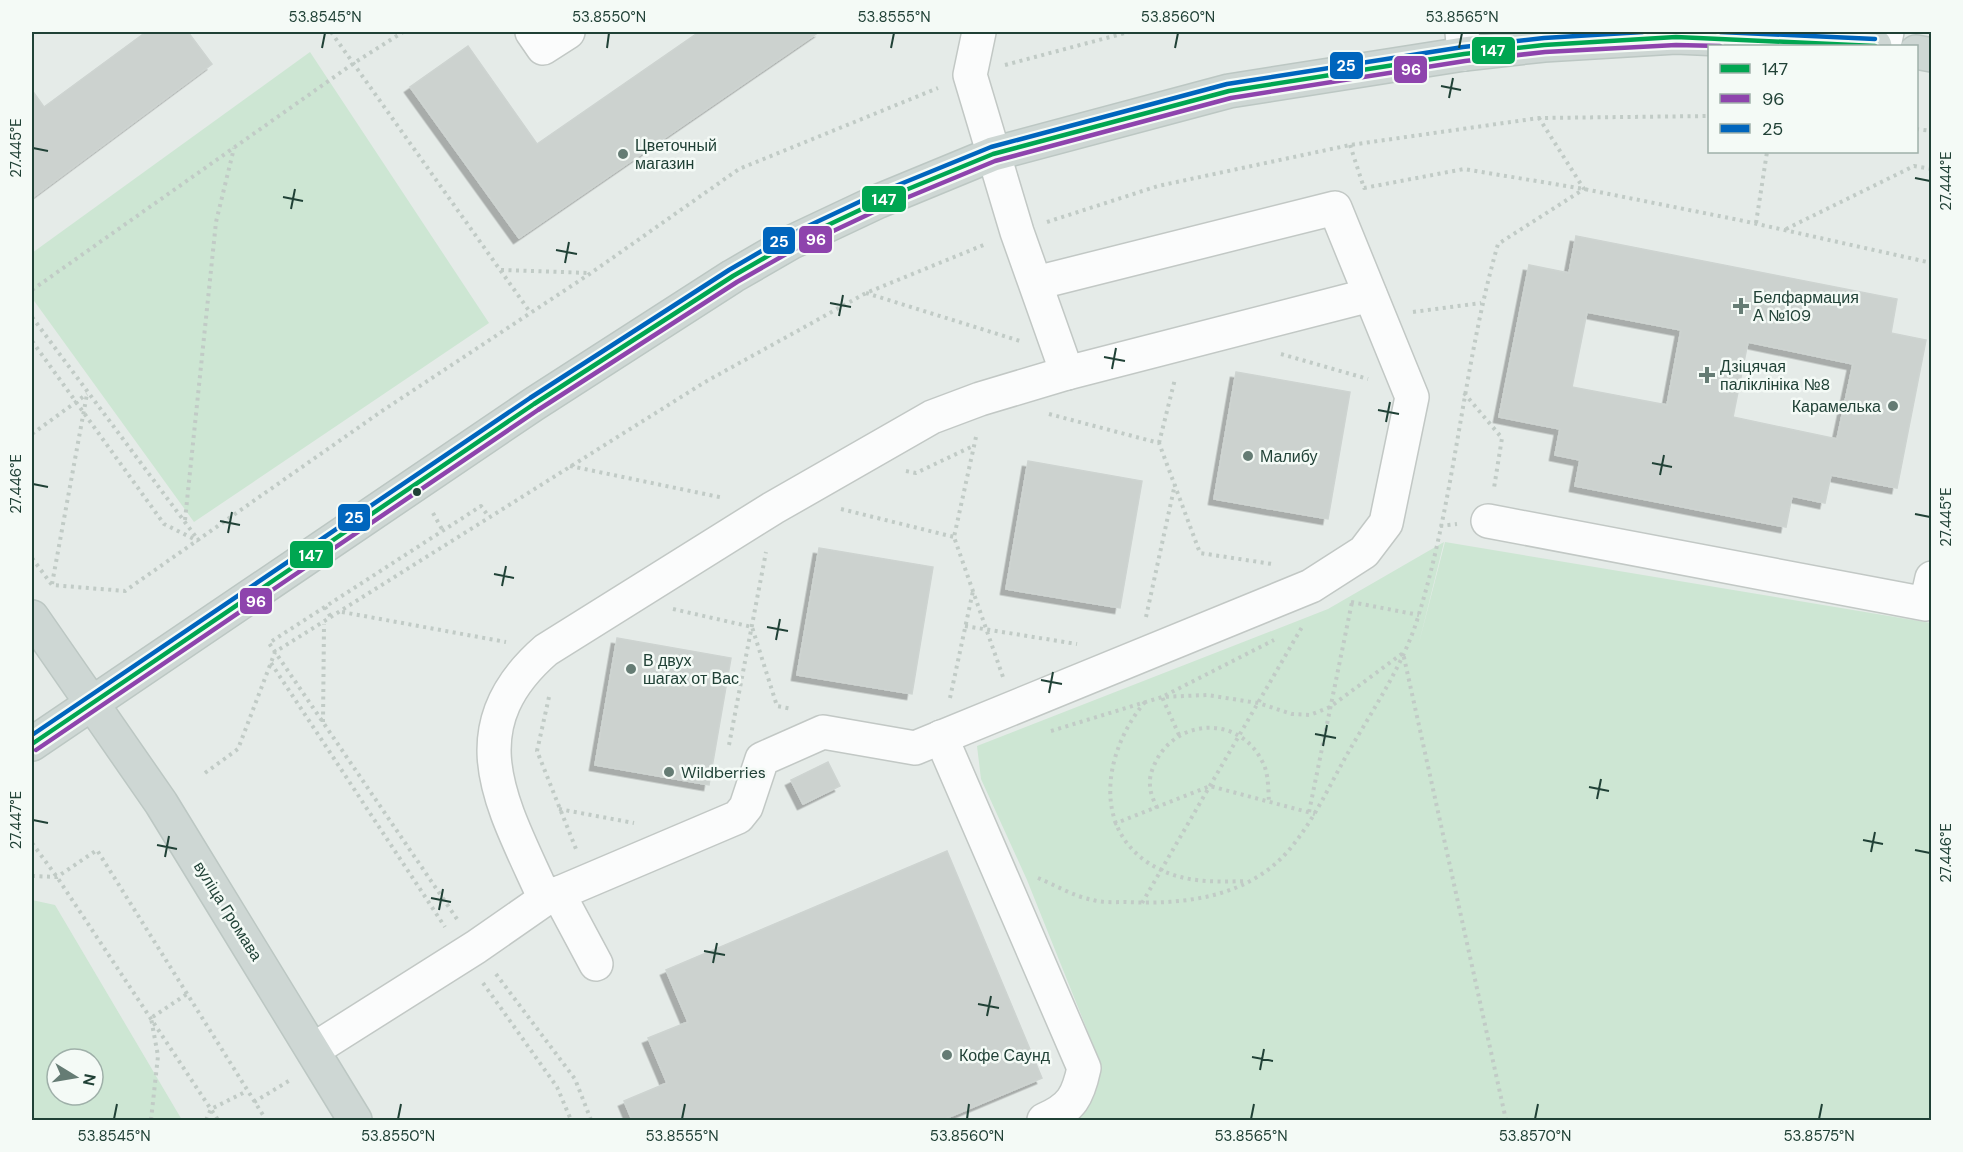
<svg xmlns="http://www.w3.org/2000/svg" width="1963" height="1152" viewBox="0 0 1963 1152" font-family="'DM Sans',sans-serif">
<style>
.green{fill:#cde6d3;fill-rule:evenodd}
.building{fill:#ccd2cf;stroke:#ced4d1;stroke-width:1.5;fill-rule:evenodd;filter:url(#shadow)}
.lines{fill:none;stroke-linecap:round;stroke-linejoin:round}
.minor-casing{stroke:#c2c8c5;stroke-width:36}
.major-casing{stroke:#bcc7c3;stroke-width:36}
.path{stroke:#c1cbc6;stroke-width:4;stroke-dasharray:3 4.5;stroke-linecap:butt}
.minor{stroke:#fbfcfc;stroke-width:33}
.major{stroke:#ced7d4;stroke-width:33}
.bus-1-casing{stroke:#f4faf6;stroke-width:9}
.bus-2-casing{stroke:#f4faf6;stroke-width:9}
.bus-3-casing{stroke:#f4faf6;stroke-width:9}
.bus-1{stroke:#00a651;stroke-width:4.5}
.bus-2{stroke:#8e44ad;stroke-width:4.5}
.bus-3{stroke:#0065bd;stroke-width:4.5}
.ticks{fill:none;stroke:#204136;stroke-width:2}
.poi-dot{fill:#657c74;stroke:#f4faf6;stroke-width:2}
.bus-dot{fill:#204136;stroke:#f4faf6;stroke-width:2}
.labels{text-anchor:middle;dominant-baseline:central;stroke-width:5;stroke-linejoin:round;paint-order:stroke}
.poi-label{font-size:16px;fill:#204136;stroke:#f4faf6;text-anchor:start}
.street-label{font-size:16px;fill:#204136;stroke:#f4faf6}
.line-badge{stroke:#f4faf6;stroke-width:2}
.badge-label{font-size:16px;text-anchor:middle;font-weight:bold;fill:#fff}
.neatline{fill:none;stroke:#204136;stroke-width:2}
.ticks-label{font-size:15px;text-anchor:middle;fill:#204136}
</style>
<defs>
<filter id="shadow"><feDropShadow dx="-5.5" dy="5.5" stdDeviation="0" flood-color="#0004"/></filter>
</defs>
<rect width="100%" height="100%" fill="#e5ebe8"/>
<!-- green -->
<g class="green">
<path d="M 310,52 L 489,323 L 194,522 L 32,298 L 32,253 Z"/>
<path d="M 1444,542 L 1419,643 L 1445,542 L 1931,623 L 1931,1120 L 1072,1120 C 1096,1108 1098,1086 1100,1062 L 1027,880 L 981,779 L 977,746 L 1328,609 Z"/>
<path d="M 32,900 L 55,905 L 182,1120 L 32,1120 ZM 57,1059 L 93,1059 L 93,1095 L 57,1095 Z"/>
</g>
<!-- building -->
<g class="building">
<path d="M 146,32 L 188,32 L 212,64 L 32,198 L 32,90 L 44,107 Z"/>
<path d="M 699,32 L 819,32 L 519,238 L 410,87 L 468,46 L 537,144 Z"/>
<path d="M 1576,236 L 1897,299 L 1891,333 L 1926,340 L 1897,488 L 1831,475 L 1825,503 L 1792,496 L 1786,527 L 1575,486 L 1580,460 L 1555,455 L 1560,429 L 1499,417 L 1529,265 L 1569,273 ZM 1587,312 L 1681,330 L 1667,405 L 1572,387 ZM 1748,342 L 1853,364 L 1837,439 L 1733,417 Z"/>
<path d="M 1236,372 L 1350,392 L 1328,519 L 1214,499 Z"/>
<path d="M 1028,461 L 1142,481 L 1120,608 L 1006,589 Z"/>
<path d="M 819,548 L 933,567 L 912,694 L 797,675 Z"/>
<path d="M 617,638 L 731,658 L 709,785 L 595,765 Z"/>
<path d="M 828,762 L 840,786 L 803,804 L 791,780 Z"/>
<path d="M 947,851 L 1042,1078 L 942,1120 L 632,1120 L 624,1101 L 667,1083 L 648,1038 L 688,1022 L 666,970 Z"/>
</g>
<g class="lines">
<defs>
<g id="minor">
<path d="M 532,32 L 543,48 L 568,32"/>
<path d="M 979,32 L 970,75 L 1017,232 L 1067,373"/>
<path d="M 1462,32 L 1464,54"/>
<path d="M 1884,46 L 1887,32"/>
<path d="M 1488,521 L 1926,604 L 1932,578"/>
<path d="M 941,737 L 1084,1068 C 1078,1096 1072,1108 1044,1120"/>
<path d="M 558,893 L 596,964"/>
<path d="M 545,899 C 504,807 454,730 546,650 L 773,508 L 932,417 L 980,399 L 1067,373 L 1370,295"/>
<path d="M 313,1050 L 476,947 L 545,899 L 738,817 L 746,807 L 762,759 L 823,732 L 915,748 L 1311,586 L 1364,552 L 1386,523 L 1412,397 L 1335,208 L 1036,283"/>
</g>
<g id="major">
<path d="M 1916,52 L 1932,55"/>
<path d="M 32,617 L 161,803 L 355,1120"/>
<path d="M 32,744 L 534,404 L 733,276 L 792,242 L 879,201 L 993,154 L 1229,91 L 1464,54 L 1544,45 L 1676,37 L 1875,46"/>
</g>
</defs>
<!-- minor casing -->
<use href="#minor" class="minor-casing"/>
<!-- major casing -->
<use href="#major" class="major-casing"/>
<!-- path -->
<g class="path">
<path d="M 331,32 L 530,312"/>
<path d="M 1005,65 L 1129,32"/>
<path d="M 1916,129 L 1932,131"/>
<path d="M 1350,145 L 1364,188 L 1464,169 L 1584,189 L 1744,221 L 1932,263"/>
<path d="M 1047,222 L 1158,186 L 1350,145 L 1539,118 L 1710,116"/>
<path d="M 1756,223 L 1767,152"/>
<path d="M 1786,229 L 1914,166 L 1932,169"/>
<path d="M 501,270 L 590,273"/>
<path d="M 32,290 L 354,63 L 403,32"/>
<path d="M 866,293 L 1020,341"/>
<path d="M 1413,312 L 1481,303"/>
<path d="M 32,317 L 199,541"/>
<path d="M 32,341 L 164,524 L 198,541"/>
<path d="M 1281,354 L 1368,379"/>
<path d="M 1464,393 L 1502,438 L 1494,488"/>
<path d="M 1049,414 L 1159,443 L 1200,553 L 1272,564"/>
<path d="M 32,434 L 87,394"/>
<path d="M 976,437 L 954,537 L 1003,677"/>
<path d="M 1159,443 L 1175,379"/>
<path d="M 570,466 L 724,498"/>
<path d="M 906,471 L 916,473 L 973,446"/>
<path d="M 841,509 L 954,537"/>
<path d="M 433,513 L 443,531"/>
<path d="M 185,520 L 216,222 L 234,148"/>
<path d="M 1440,526 L 1457,524"/>
<path d="M 32,558 L 52,585 L 125,591 L 382,411 L 591,273 L 739,169 L 938,88"/>
<path d="M 52,584 L 87,394"/>
<path d="M 1351,602 L 1419,615"/>
<path d="M 325,607 L 332,619"/>
<path d="M 673,609 L 752,627 L 777,706 L 792,709"/>
<path d="M 342,612 L 506,642"/>
<path d="M 1146,617 L 1175,484"/>
<path d="M 965,626 L 1077,644"/>
<path d="M 271,663 L 445,927"/>
<path d="M 549,697 L 537,751 L 576,849"/>
<path d="M 950,698 L 973,591"/>
<path d="M 1145,702 C 1102,753 1090,836 1161,870 C 1188,883 1218,882 1247,881"/>
<path d="M 323,722 L 324,624"/>
<path d="M 1051,731 L 1162,697 L 1207,695 L 1258,703 L 1292,714 L 1310,715 L 1330,707 L 1403,653 L 1506,1120"/>
<path d="M 1179,735 L 1162,697 L 1274,640"/>
<path d="M 729,745 L 766,552"/>
<path d="M 205,773 L 238,749 L 275,652 L 705,382 L 866,293 L 986,244"/>
<path d="M 1157,808 C 1154,801 1150,793 1150,785 C 1149,776 1153,767 1157,759 C 1181,717 1240,717 1262,761 C 1269,773 1268,789 1269,802"/>
<path d="M 559,809 L 634,823"/>
<path d="M 1309,812 L 1352,602"/>
<path d="M 1114,824 L 1210,786 L 1315,814"/>
<path d="M 32,843 L 57,877 L 218,1120"/>
<path d="M 32,876 L 57,877 L 97,850 L 263,1115"/>
<path d="M 1038,878 C 1055,885 1075,897 1093,900 C 1103,903 1115,902 1126,902 C 1186,905 1253,897 1293,845 C 1314,819 1329,787 1345,758 C 1371,712 1404,665 1419,614 C 1456,493 1463,365 1498,244 L 1584,189 L 1539,118"/>
<path d="M 1142,903 L 1302,627"/>
<path d="M 457,919 L 269,643 L 481,506 L 489,517"/>
<path d="M 496,974 L 575,1079 L 591,1120"/>
<path d="M 483,983 L 557,1087 L 571,1120"/>
<path d="M 254,1102 L 292,1079"/>
<path d="M 151,1120 L 158,1056 L 151,1018 L 187,994"/>
<path d="M 206,1120 L 211,1109 L 247,1091"/>
</g>
<!-- minor -->
<use href="#minor" class="minor"/>
<!-- major -->
<use href="#major" class="major"/>
<defs>
<path id="bus-1" d="M 32,744 L 534,404 L 733,276 L 792,242 L 879,201 L 993,154 L 1229,91 L 1464,54 L 1544,45 L 1676,37 L 1875,46"/>
<path id="bus-2" d="M 36,750 L 538,410 L 737,282 L 795,249 L 882,208 L 995,161 L 1231,98 L 1465,61 L 1545,52 L 1676,45 L 1720,46"/>
<g id="bus-3">
<path d="M 1720,32 L 1875,39"/>
<path d="M 32,735 L 530,398 L 729,270 L 789,235 L 876,194 L 991,147 L 1227,84 L 1463,47 L 1544,38 L 1643,32"/>
</g>
</defs>
<!-- bus-1 casing -->
<use href="#bus-1" class="bus-1-casing"/>
<!-- bus-2 casing -->
<use href="#bus-2" class="bus-2-casing"/>
<!-- bus-3 casing -->
<use href="#bus-3" class="bus-3-casing"/>
<!-- bus-1 -->
<use href="#bus-1" class="bus-1"/>
<!-- bus-2 -->
<use href="#bus-2" class="bus-2"/>
<!-- bus-3 -->
<use href="#bus-3" class="bus-3"/>
</g>
<!-- ticks -->
<path class="ticks" d="M 322,48 L 325,33M 607,48 L 609,33M 891,48 L 894,33M 1175,48 L 1178,33M 1459,48 L 1462,33M 1441,86 L 1461,90M 1449,98 L 1453,78M 33,148 L 48,151M 1915,178 L 1930,181M 283,197 L 303,201M 291,209 L 295,189M 556,250 L 577,254M 565,263 L 569,242M 830,303 L 851,307M 839,316 L 843,295M 1104,357 L 1125,361M 1112,369 L 1116,348M 1378,410 L 1399,414M 1386,422 L 1390,402M 1652,463 L 1672,467M 1660,475 L 1664,455M 33,484 L 48,487M 1915,514 L 1930,517M 220,521 L 240,525M 228,533 L 232,512M 494,574 L 514,578M 502,586 L 506,566M 767,627 L 788,631M 776,640 L 780,619M 1041,680 L 1062,684M 1049,693 L 1053,672M 1315,734 L 1336,738M 1323,746 L 1327,725M 1589,787 L 1609,791M 1597,799 L 1601,779M 33,820 L 48,823M 1863,840 L 1883,844M 157,845 L 177,849M 1915,850 L 1930,853M 1871,852 L 1875,832M 165,857 L 169,836M 431,898 L 451,902M 439,910 L 443,889M 704,951 L 725,955M 713,963 L 717,943M 978,1004 L 999,1008M 987,1016 L 991,996M 1252,1057 L 1273,1061M 1260,1070 L 1264,1049M 114,1119 L 117,1104M 398,1119 L 401,1104M 682,1119 L 685,1104M 967,1119 L 969,1104M 1251,1119 L 1254,1104M 1535,1119 L 1538,1104M 1819,1119 L 1822,1104"/>
<!-- markers -->
<g class="poi-dot">
<circle cx="623" cy="154" r="6"/>
<path d="M1738 297h6v6h6v6h-6v6h-6v-6h-6v-6h6z"/>
<path d="M1704 366h6v6h6v6h-6v6h-6v-6h-6v-6h6z"/>
<circle cx="1893" cy="406" r="6"/>
<circle cx="1248" cy="456" r="6"/>
<circle cx="631" cy="669" r="6"/>
<circle cx="669" cy="772" r="6"/>
<circle cx="947" cy="1055" r="6"/>
</g>
<circle class="bus-dot" cx="417" cy="492" r="5"/>
<g class="labels">
<!-- poi labels -->
<g class="poi-label">
<text x="635" y="145">Цветочный<tspan x="635" dy="18">магазин</tspan></text>
<text x="1753" y="297">Белфармация<tspan x="1753" dy="18">А №109</tspan></text>
<text x="1720" y="366">Дзіцячая<tspan x="1720" dy="18">паліклініка №8</tspan></text>
<text x="1881" y="406" text-anchor="end">Карамелька</text>
<text x="1260" y="456">Малибу</text>
<text x="643" y="660">В двух<tspan x="643" dy="18">шагах от Вас</tspan></text>
<text x="681" y="772">Wildberries</text>
<text x="959" y="1055">Кофе Саунд</text>
</g>
<!-- street labels -->
<g class="street-label">
<text transform="translate(228 911) rotate(58)">вуліца Громава</text>
</g>
</g>
<g class="line-badge">
<rect x="1471" y="36" width="45" height="29" rx="6" fill="#00a651"/>
<rect x="1329" y="51" width="35" height="29" rx="6" fill="#0065bd"/>
<rect x="1393" y="55" width="35" height="29" rx="6" fill="#8e44ad"/>
<rect x="861" y="185" width="46" height="28" rx="6" fill="#00a651"/>
<rect x="798" y="225" width="35" height="29" rx="6" fill="#8e44ad"/>
<rect x="762" y="226" width="34" height="29" rx="6" fill="#0065bd"/>
<rect x="337" y="503" width="34" height="29" rx="6" fill="#0065bd"/>
<rect x="289" y="540" width="45" height="29" rx="6" fill="#00a651"/>
<rect x="239" y="587" width="34" height="28" rx="6" fill="#8e44ad"/>
</g>
<g class="badge-label">
<text x="1493" y="56">147</text>
<text x="1346" y="71">25</text>
<text x="1411" y="75">96</text>
<text x="884" y="205">147</text>
<text x="816" y="245">96</text>
<text x="779" y="247">25</text>
<text x="354" y="523">25</text>
<text x="311" y="561">147</text>
<text x="256" y="607">96</text>
</g>
<!-- border -->
<rect width="1963" height="1152" fill="none" stroke="#f4faf6" stroke-width="66"/>
<!-- legend -->
<rect x="1708" y="45" width="210" height="108" fill="#f4faf6" stroke="#9fb0a9" stroke-width="1.5"/>
<rect x="1720" y="64" width="30" height="9" fill="#00a651" stroke="#9fb0a9" stroke-width="1.5"/>
<text x="1762" y="75" font-size="18" fill="#204136">147</text>
<rect x="1720" y="94" width="30" height="9" fill="#8e44ad" stroke="#9fb0a9" stroke-width="1.5"/>
<text x="1762" y="105" font-size="18" fill="#204136">96</text>
<rect x="1720" y="124" width="30" height="9" fill="#0065bd" stroke="#9fb0a9" stroke-width="1.5"/>
<text x="1762" y="135" font-size="18" fill="#204136">25</text>
<!-- north arrow -->
<g transform="translate(75 1077) rotate(101)"><circle r="28" fill="#f4faf6" stroke="#9fb0a9" stroke-width="1.5"/>
<path d="M0-4.5L10 22L0 15L-10 22Z" fill="#657c74"/>
<text y="-9" font-size="16" font-weight="bold" text-anchor="middle" fill="#204136">N</text>
</g>
<rect x="33" y="33" width="1897" height="1086" class="neatline"/>
<g class="ticks-label">
<text x="325" y="22">53.8545°N</text>
<text x="609" y="22">53.8550°N</text>
<text x="894" y="22">53.8555°N</text>
<text x="1178" y="22">53.8560°N</text>
<text x="1462" y="22">53.8565°N</text>
<text transform="translate(16 148) rotate(-90)" y="5">27.445°E</text>
<text transform="translate(1946 181) rotate(-90)" y="5">27.444°E</text>
<text transform="translate(16 484) rotate(-90)" y="5">27.446°E</text>
<text transform="translate(1946 517) rotate(-90)" y="5">27.445°E</text>
<text transform="translate(16 820) rotate(-90)" y="5">27.447°E</text>
<text transform="translate(1946 853) rotate(-90)" y="5">27.446°E</text>
<text x="114" y="1141">53.8545°N</text>
<text x="398" y="1141">53.8550°N</text>
<text x="682" y="1141">53.8555°N</text>
<text x="967" y="1141">53.8560°N</text>
<text x="1251" y="1141">53.8565°N</text>
<text x="1535" y="1141">53.8570°N</text>
<text x="1819" y="1141">53.8575°N</text>
</g>
</svg>
